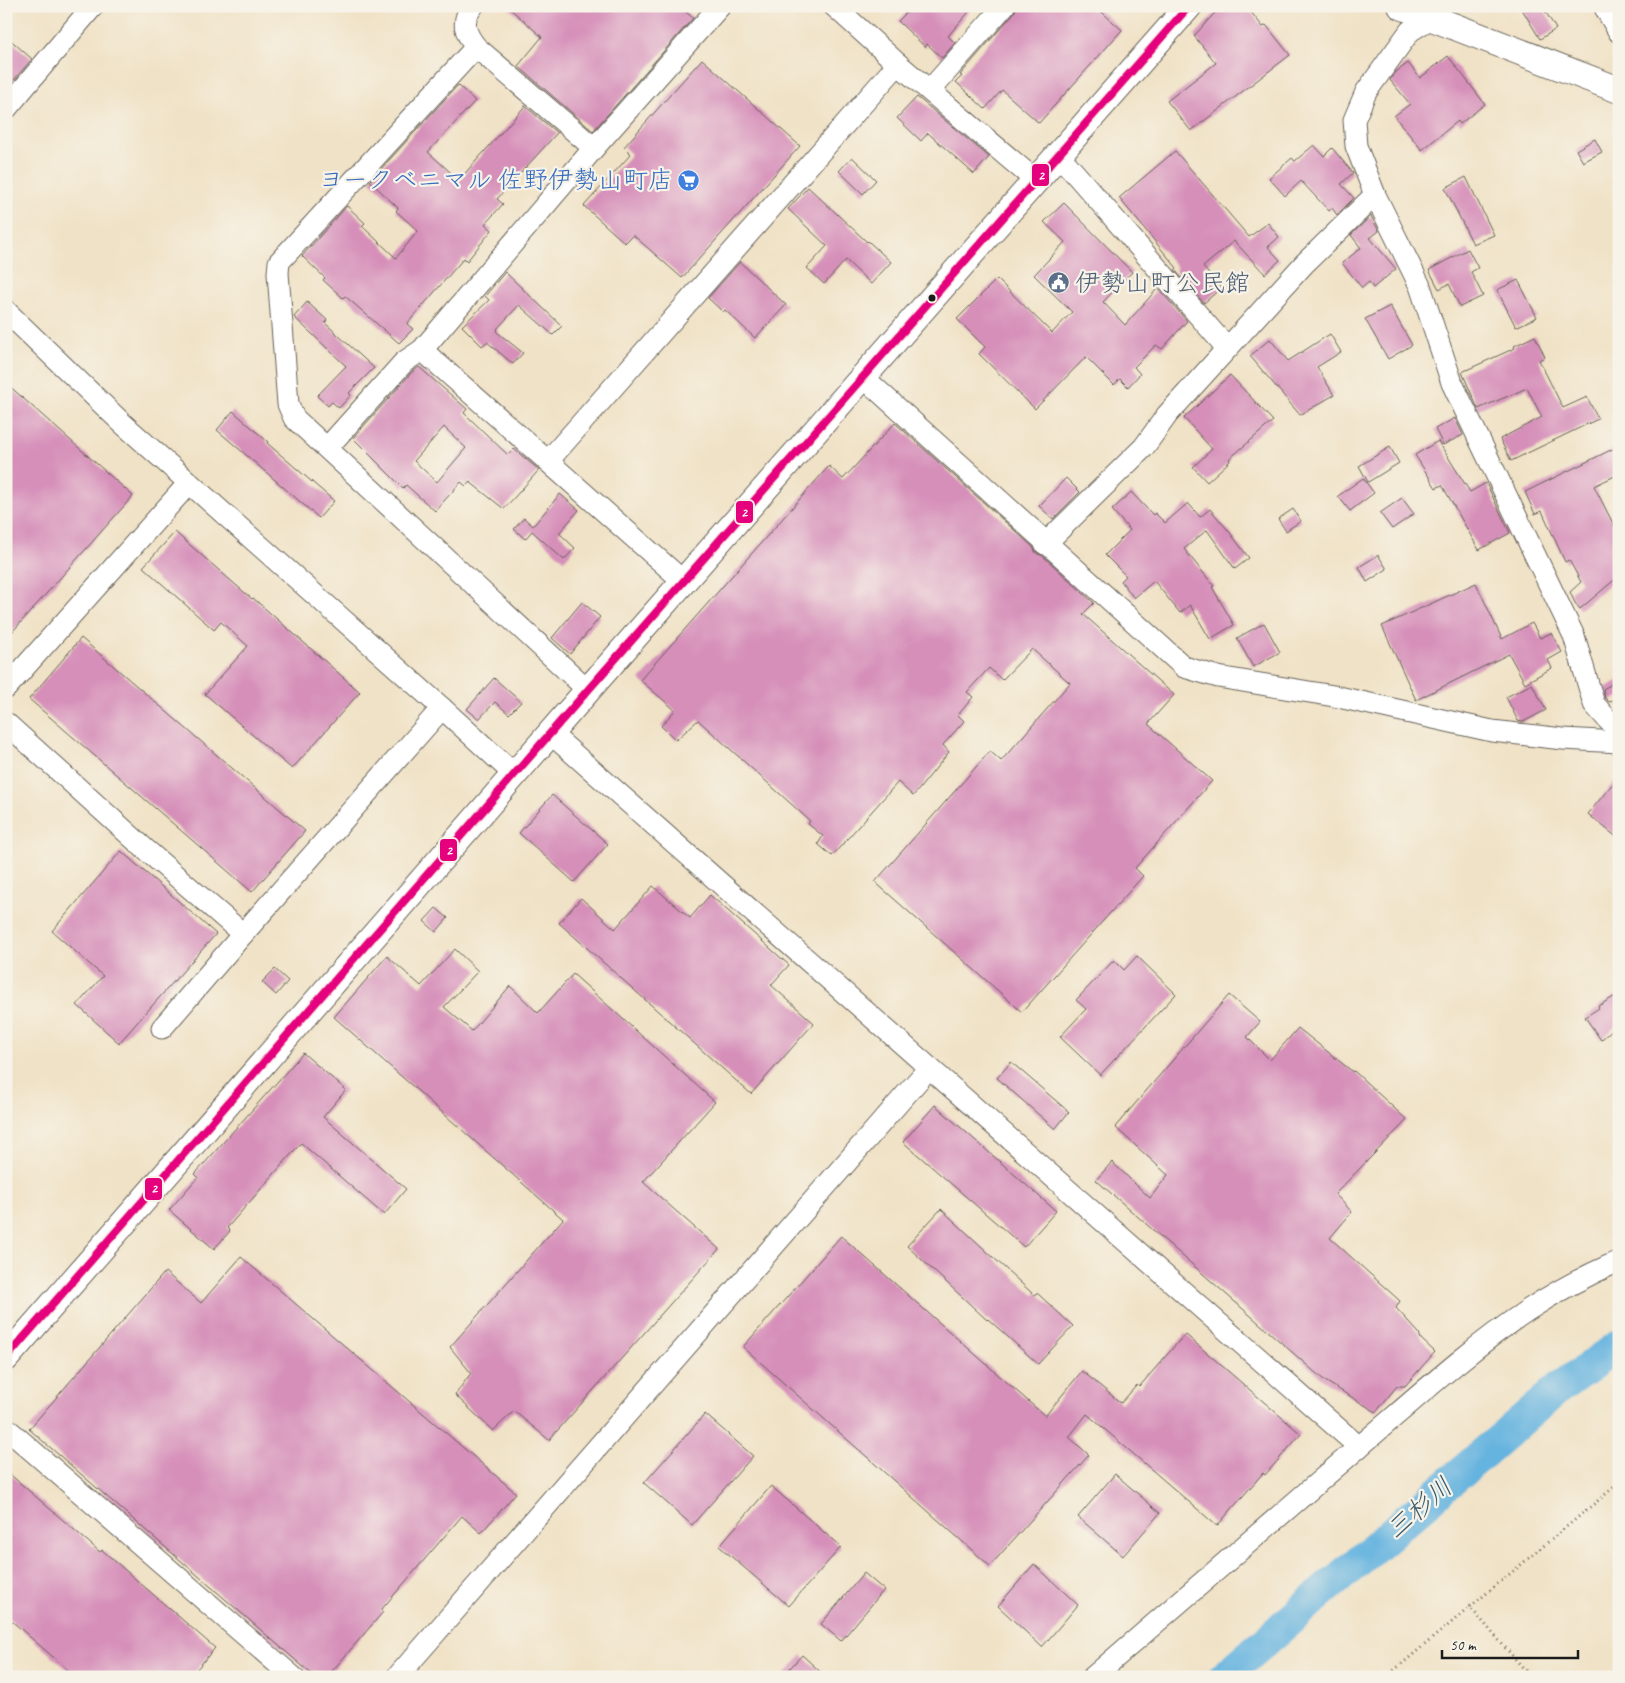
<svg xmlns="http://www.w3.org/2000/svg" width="1625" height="1683" viewBox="0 0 1625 1683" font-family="Caveat,'Klee One',sans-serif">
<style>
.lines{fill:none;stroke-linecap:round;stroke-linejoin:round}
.river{stroke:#65b3df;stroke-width:32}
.building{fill:#d68fb9;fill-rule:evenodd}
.minor-casing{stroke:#666158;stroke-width:23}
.major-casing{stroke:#666158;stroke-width:28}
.path{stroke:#666158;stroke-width:3;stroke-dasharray:1 4;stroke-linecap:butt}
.minor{stroke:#fff;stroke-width:21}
.major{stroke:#fff;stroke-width:26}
.bus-1-casing{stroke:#f7f3e8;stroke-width:11}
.bus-1{stroke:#e5007d;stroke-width:8}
.bus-dot{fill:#1c1c1c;stroke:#f7f3e8;stroke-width:2}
.labels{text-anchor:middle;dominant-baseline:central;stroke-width:4.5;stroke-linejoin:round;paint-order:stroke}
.shop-label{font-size:25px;fill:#366cbe;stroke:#f7f3e8;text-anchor:end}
.service-label{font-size:25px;fill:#4e5e75;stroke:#f7f3e8;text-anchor:start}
.water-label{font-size:26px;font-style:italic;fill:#39586a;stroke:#f7f3e8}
.line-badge{stroke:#f7f3e8;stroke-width:2}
.badge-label{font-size:14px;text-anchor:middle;font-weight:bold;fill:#fff}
</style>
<rect width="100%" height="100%" fill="#f7f3e8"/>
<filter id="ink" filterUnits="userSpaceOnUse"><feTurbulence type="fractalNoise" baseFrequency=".02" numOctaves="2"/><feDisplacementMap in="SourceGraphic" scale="10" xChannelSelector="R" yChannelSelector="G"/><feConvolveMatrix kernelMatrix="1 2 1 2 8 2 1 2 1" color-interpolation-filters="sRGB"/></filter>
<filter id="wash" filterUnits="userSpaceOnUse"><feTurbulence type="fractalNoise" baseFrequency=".0096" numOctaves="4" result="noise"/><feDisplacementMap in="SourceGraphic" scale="20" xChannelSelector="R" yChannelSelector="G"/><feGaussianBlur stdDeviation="1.12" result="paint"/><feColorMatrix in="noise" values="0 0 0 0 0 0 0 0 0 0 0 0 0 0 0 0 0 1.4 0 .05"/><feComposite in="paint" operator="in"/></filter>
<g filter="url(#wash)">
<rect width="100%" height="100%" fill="#f0e2c6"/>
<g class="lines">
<!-- river -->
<path class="river" d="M 1224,1677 L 1559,1388 L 1619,1345"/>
</g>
<g id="blocks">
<!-- building -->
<g class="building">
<path d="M 507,6 L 679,6 L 693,18 L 593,131 L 518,66 L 542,37 Z"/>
<path d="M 913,6 L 974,6 L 948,36 L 955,43 L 942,58 L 927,44 L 925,47 L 898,21 Z"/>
<path d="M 1018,6 L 1095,6 L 1122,30 L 1039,123 L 1002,90 L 985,109 L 956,82 L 962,76 L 960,75 L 1013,14 Z"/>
<path d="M 1221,6 L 1246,6 L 1263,27 L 1266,25 L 1290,55 L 1191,131 L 1167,101 L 1216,63 L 1194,36 Z"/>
<path d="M 1520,6 L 1542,6 L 1556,29 L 1540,39 Z"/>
<path d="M 6,36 L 32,59 L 6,89 Z"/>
<path d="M 1448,56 L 1485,104 L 1460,124 L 1458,121 L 1422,150 L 1394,116 L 1410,104 L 1390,80 L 1396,72 L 1408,63 L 1420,78 Z"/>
<path d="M 702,59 L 800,146 L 682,278 L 633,235 L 625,243 L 584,206 L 631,154 L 624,147 Z"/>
<path d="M 458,85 L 475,101 L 428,152 L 459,180 L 525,106 L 557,133 L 497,199 L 503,204 L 485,224 L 492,230 L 467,261 L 464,258 L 407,324 L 413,329 L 399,343 L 345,296 L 343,298 L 323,280 L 325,278 L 302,256 L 347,206 L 365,223 L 362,226 L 396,258 L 418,231 L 396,211 L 398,208 L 370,181 Z"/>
<path d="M 917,97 L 989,157 L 974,174 L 928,133 L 921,141 L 897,118 Z"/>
<path d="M 1595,139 L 1602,152 L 1583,162 L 1576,150 Z"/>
<path d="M 1314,145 L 1324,156 L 1332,148 L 1353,173 L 1341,184 L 1354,198 L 1337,215 L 1332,208 L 1329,211 L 1301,181 L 1285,196 L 1269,178 L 1292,158 L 1295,161 Z"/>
<path d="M 1175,151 L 1249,237 L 1268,223 L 1279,237 L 1268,247 L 1280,260 L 1265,274 L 1234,241 L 1203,267 L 1221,288 L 1204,303 L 1175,270 L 1177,268 L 1119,198 Z"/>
<path d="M 852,157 L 876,180 L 863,194 L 839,171 Z"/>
<path d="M 1466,177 L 1494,235 L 1473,244 L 1445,188 Z"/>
<path d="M 808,187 L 867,242 L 868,241 L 891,262 L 871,284 L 846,260 L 824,284 L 807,268 L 827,246 L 788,209 Z"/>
<path d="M 1064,203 L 1132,272 L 1103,302 L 1125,325 L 1158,288 L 1187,321 L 1162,349 L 1156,345 L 1134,367 L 1140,374 L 1128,387 L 1120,379 L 1114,385 L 1086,357 L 1035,409 L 979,354 L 985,347 L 957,319 L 997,279 L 1052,333 L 1072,312 L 1034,275 L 1065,242 L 1044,222 Z"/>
<path d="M 1371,216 L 1379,231 L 1370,238 L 1396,269 L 1373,288 L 1369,282 L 1362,288 L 1342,263 L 1361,248 L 1351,235 Z"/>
<path d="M 1468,249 L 1478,268 L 1471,272 L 1483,296 L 1460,307 L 1449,284 L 1439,289 L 1429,270 Z"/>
<path d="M 740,262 L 786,305 L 755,338 L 725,310 L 723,312 L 708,298 Z"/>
<path d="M 505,272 L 562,326 L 553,335 L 519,305 L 497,329 L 498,330 L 497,332 L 523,353 L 513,364 L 487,342 L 482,346 L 462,326 L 489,300 L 485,296 Z"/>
<path d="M 1518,280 L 1537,317 L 1516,327 L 1497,290 Z"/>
<path d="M 307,302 L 327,320 L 325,323 L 374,368 L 349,393 L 351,395 L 339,408 L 332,402 L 328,406 L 317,396 L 346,366 L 294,317 Z"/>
<path d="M 1390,306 L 1412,345 L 1388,359 L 1365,319 Z"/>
<path d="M 1330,334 L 1341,352 L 1317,367 L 1334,395 L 1300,415 L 1250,356 L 1270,339 L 1288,361 Z"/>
<path d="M 1535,336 L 1545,357 L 1539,360 L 1563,408 L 1587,397 L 1598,419 L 1511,461 L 1500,439 L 1542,417 L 1527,388 L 1478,409 L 1462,372 L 1515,348 L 1514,346 Z"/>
<path d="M 419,367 L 467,409 L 464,413 L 508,455 L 514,449 L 539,470 L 504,509 L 470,482 L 466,486 L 461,482 L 435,511 L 406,485 L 403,488 L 353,438 L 412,372 ZM 444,427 L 466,448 L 437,482 L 414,461 Z"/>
<path d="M 1230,375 L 1273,421 L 1229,459 L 1230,461 L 1207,482 L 1193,467 L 1212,449 L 1184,418 Z"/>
<path d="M 6,383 L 133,496 L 6,639 Z"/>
<path d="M 233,411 L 268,442 L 267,443 L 334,501 L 319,518 L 217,430 Z"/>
<path d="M 1455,418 L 1463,435 L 1443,445 L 1435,429 Z"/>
<path d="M 895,423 L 1033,547 L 1036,553 L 1043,556 L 1094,603 L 1083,614 L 1174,695 L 1148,724 L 1212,781 L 1135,868 L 1143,876 L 1022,1012 L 875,882 L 990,751 L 1001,761 L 1070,683 L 1032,649 L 1002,680 L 989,668 L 967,692 L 973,697 L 958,715 L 964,721 L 943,745 L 949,752 L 920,788 L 913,796 L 898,782 L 832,856 L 818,844 L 823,836 L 808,824 L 810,821 L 698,720 L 676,740 L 661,726 L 675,710 L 640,680 L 829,466 L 843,479 Z"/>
<path d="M 1438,441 L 1470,492 L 1486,483 L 1510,533 L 1479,550 L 1442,485 L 1436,488 L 1415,455 Z"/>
<path d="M 1619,446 L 1619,474 L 1594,486 L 1619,535 L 1619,576 L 1580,609 L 1575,603 L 1570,592 L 1581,582 L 1569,560 L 1565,562 L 1542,511 L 1535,514 L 1525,492 Z"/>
<path d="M 1390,447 L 1399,463 L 1368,482 L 1359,466 Z"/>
<path d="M 1066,478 L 1080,492 L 1053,519 L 1039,506 Z"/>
<path d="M 1363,478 L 1374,493 L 1350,511 L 1338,496 Z"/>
<path d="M 1131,492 L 1153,515 L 1155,513 L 1165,523 L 1188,503 L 1200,517 L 1210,509 L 1228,530 L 1249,558 L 1235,569 L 1207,530 L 1184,549 L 1214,586 L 1212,587 L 1234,625 L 1210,639 L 1190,605 L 1180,613 L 1154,581 L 1134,598 L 1121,581 L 1126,576 L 1105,555 L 1130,530 L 1112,510 Z"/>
<path d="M 560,494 L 579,510 L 559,533 L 575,548 L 564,560 L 532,531 L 525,539 L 514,529 L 524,518 L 533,526 Z"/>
<path d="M 1402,498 L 1414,514 L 1392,529 L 1380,513 Z"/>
<path d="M 1293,509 L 1301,521 L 1286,531 L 1278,519 Z"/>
<path d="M 175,532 L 252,599 L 253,598 L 360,692 L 292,769 L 205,694 L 248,646 L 221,622 L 214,630 L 143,567 Z"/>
<path d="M 1378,555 L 1387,569 L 1367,582 L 1359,567 Z"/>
<path d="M 1476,583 L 1502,639 L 1532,623 L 1540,638 L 1551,633 L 1562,652 L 1548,660 L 1552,668 L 1525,683 L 1509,654 L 1416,700 L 1382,626 Z"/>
<path d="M 582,602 L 600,617 L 570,654 L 552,638 Z"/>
<path d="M 1264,623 L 1280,652 L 1253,667 L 1237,638 Z"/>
<path d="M 81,638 L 305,831 L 252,892 L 29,699 Z"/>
<path d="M 494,678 L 521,702 L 509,714 L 495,702 L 479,719 L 467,709 Z"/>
<path d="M 1619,680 L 1619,697 L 1609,702 L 1605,698 L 1603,689 Z"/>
<path d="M 1532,684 L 1546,710 L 1523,722 L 1518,721 L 1506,697 Z"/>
<path d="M 1619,776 L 1619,839 L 1588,814 Z"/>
<path d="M 552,795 L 608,844 L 574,882 L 519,833 Z"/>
<path d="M 121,851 L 216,934 L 119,1043 L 77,1005 L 103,976 L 52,931 Z"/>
<path d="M 653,886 L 690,918 L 710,895 L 789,965 L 771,985 L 814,1023 L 751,1094 L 559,923 L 581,898 L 615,929 Z"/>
<path d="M 436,908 L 448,918 L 436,932 L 424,921 Z"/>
<path d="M 455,949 L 478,971 L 444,1007 L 472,1031 L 510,986 L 538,1013 L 573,974 L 715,1102 L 643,1182 L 719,1249 L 549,1440 L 514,1411 L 493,1431 L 455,1395 L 471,1373 L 450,1347 L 563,1219 L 334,1017 L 387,956 L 421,986 Z"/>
<path d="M 1137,956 L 1176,994 L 1100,1075 L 1060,1037 L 1086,1009 L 1076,1000 L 1114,960 L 1124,970 Z"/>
<path d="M 275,969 L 288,981 L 276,995 L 262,982 Z"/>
<path d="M 1619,994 L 1619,1023 L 1601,1040 L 1585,1017 L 1599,1008 L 1598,1006 Z"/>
<path d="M 1229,995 L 1260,1022 L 1247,1037 L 1270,1060 L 1298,1028 L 1353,1072 L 1354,1071 L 1407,1120 L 1335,1194 L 1352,1212 L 1330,1238 L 1400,1301 L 1396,1308 L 1419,1333 L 1421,1339 L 1435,1352 L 1405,1386 L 1397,1386 L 1376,1412 L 1325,1381 L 1096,1180 L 1112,1162 L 1150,1198 L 1168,1175 L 1115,1127 Z"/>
<path d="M 303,1053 L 346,1090 L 323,1117 L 406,1189 L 384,1215 L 301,1143 L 227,1228 L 230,1231 L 214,1249 L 169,1210 L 198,1177 L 195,1174 Z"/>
<path d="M 1011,1062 L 1069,1112 L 1055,1129 L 997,1078 Z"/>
<path d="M 935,1105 L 1056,1211 L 1024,1247 L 903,1142 Z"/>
<path d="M 941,1209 L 1034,1295 L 1037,1293 L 1073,1326 L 1038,1364 L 988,1319 L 987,1320 L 907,1246 Z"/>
<path d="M 841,1236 L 1045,1416 L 1082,1371 L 1121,1403 L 1137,1385 L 1139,1387 L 1185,1334 L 1301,1434 L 1265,1475 L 1263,1473 L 1217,1526 L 1087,1414 L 1069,1437 L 1089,1455 L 990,1566 L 743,1347 Z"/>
<path d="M 241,1257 L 516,1493 L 481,1533 L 462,1516 L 381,1610 L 383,1612 L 327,1677 L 315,1677 L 29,1429 L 165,1272 L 201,1303 Z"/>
<path d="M 705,1414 L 753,1456 L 692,1525 L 644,1483 Z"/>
<path d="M 6,1471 L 100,1552 L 102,1550 L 215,1648 L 190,1677 L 76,1677 L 6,1616 Z"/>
<path d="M 1115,1474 L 1160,1513 L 1123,1556 L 1078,1517 Z"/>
<path d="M 771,1486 L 841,1547 L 789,1606 L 719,1546 Z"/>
<path d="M 1034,1564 L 1078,1605 L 1042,1647 L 998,1606 Z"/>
<path d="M 864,1573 L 884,1590 L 841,1641 L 821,1624 Z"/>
<path d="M 802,1655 L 826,1677 L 782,1677 Z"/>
</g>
</g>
</g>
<g filter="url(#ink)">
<use href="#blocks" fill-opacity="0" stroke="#666158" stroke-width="1"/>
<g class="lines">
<defs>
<g id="minor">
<path d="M 473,6 C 460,21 465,33 476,47 L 594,148"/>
<path d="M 834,6 L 898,64 L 1035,180"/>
<path d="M 1441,6 L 1431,18 L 1410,31 L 1366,92 L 1354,120 L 1356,146 L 1375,195 L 1420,286 L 1452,383 L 1574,636 L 1594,704 L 1609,721 L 1619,730"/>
<path d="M 1604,6 L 1619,32"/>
<path d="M 476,47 L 279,262 L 278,273 L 288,404 L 294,418 L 588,690"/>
<path d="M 930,90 L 1004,6"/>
<path d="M 6,109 L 93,6"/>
<path d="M 1058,154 L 1227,348"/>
<path d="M 6,311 L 121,422 L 442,708 L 515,775"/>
<path d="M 422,350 L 683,581"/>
<path d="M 863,377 L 1184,667 L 1218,677 L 1334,696 L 1492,731 L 1563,739 L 1619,742"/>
<path d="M 327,448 L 404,362 L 422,350 L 594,148 L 720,6"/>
<path d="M 548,461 L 898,64"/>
<path d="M 1045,544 L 1144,447 L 1167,415 L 1304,264 L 1375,195"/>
<path d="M 6,688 L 189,483"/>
<path d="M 6,723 L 145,849 L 243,934"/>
<path d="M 550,733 L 1359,1447 L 1093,1677"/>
<path d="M 162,1028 L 243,934 L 442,708"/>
<path d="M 6,1428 L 293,1677"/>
<path d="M 1359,1447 C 1414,1400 1468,1350 1528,1310 C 1557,1291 1587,1275 1619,1261"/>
<path d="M 397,1677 L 929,1068"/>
</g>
<g id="major">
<path d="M 1401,6 L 1619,90"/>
<path d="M 6,1358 L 588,690 L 1189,6"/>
</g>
</defs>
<!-- minor casing -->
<use href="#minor" class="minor-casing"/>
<!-- major casing -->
<use href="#major" class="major-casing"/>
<!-- path -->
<g class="path">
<path d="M 1469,1606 L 1531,1677"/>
<path d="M 1386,1677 L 1619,1483"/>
</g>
<!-- minor -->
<use href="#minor" class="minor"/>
<!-- major -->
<use href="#major" class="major"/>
<defs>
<path id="bus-1" d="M 6,1358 L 588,690 L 1189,6"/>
</defs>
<!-- bus-1 casing -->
<use href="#bus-1" class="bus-1-casing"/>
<!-- bus-1 -->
<use href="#bus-1" class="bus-1"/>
</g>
</g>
<!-- icons -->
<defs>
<symbol id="supermarket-disc" viewBox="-11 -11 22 22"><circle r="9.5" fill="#3f7fe0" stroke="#f7f3e8"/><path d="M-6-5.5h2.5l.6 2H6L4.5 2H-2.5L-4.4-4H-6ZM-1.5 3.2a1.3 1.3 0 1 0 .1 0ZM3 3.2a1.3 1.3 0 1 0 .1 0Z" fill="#fff"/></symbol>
<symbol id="civic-disc" viewBox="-11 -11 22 22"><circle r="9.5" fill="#5c6f8a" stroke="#f7f3e8"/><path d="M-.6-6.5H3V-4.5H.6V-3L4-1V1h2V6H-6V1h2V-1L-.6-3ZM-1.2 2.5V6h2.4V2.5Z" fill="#fff"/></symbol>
</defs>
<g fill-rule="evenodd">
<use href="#supermarket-disc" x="676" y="168" width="25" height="25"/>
<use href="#civic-disc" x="1046" y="270" width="25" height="25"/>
</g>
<!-- markers -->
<circle class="bus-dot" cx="932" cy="298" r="4.5"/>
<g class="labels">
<!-- shop labels -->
<g class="shop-label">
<text x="673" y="180">ヨークベニマル 佐野伊勢山町店</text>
</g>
<!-- service labels -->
<g class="service-label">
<text x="1075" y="283">伊勢山町公民館</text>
</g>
<!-- water labels -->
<g class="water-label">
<text transform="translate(1419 1508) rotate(-41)">三杉川</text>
</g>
</g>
<g class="line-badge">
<rect x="1031" y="163" width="19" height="24" rx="5" fill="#e5007d"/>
<rect x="735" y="500" width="19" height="24" rx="5" fill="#e5007d"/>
<rect x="439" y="838" width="19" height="24" rx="5" fill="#e5007d"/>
<rect x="144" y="1177" width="19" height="24" rx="5" fill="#e5007d"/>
</g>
<g class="badge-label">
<text x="1041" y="180">2</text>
<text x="744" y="517">2</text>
<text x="449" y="855">2</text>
<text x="154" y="1193">2</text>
</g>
<!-- margin -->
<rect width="1625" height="1683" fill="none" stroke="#f7f3e8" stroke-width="25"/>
<!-- scale -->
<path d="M1442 1650v8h136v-8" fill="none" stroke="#1c1c1c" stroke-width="2.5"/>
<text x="1450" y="1650" font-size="15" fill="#1c1c1c" stroke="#f7f3e8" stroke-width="4" paint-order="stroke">50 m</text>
</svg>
